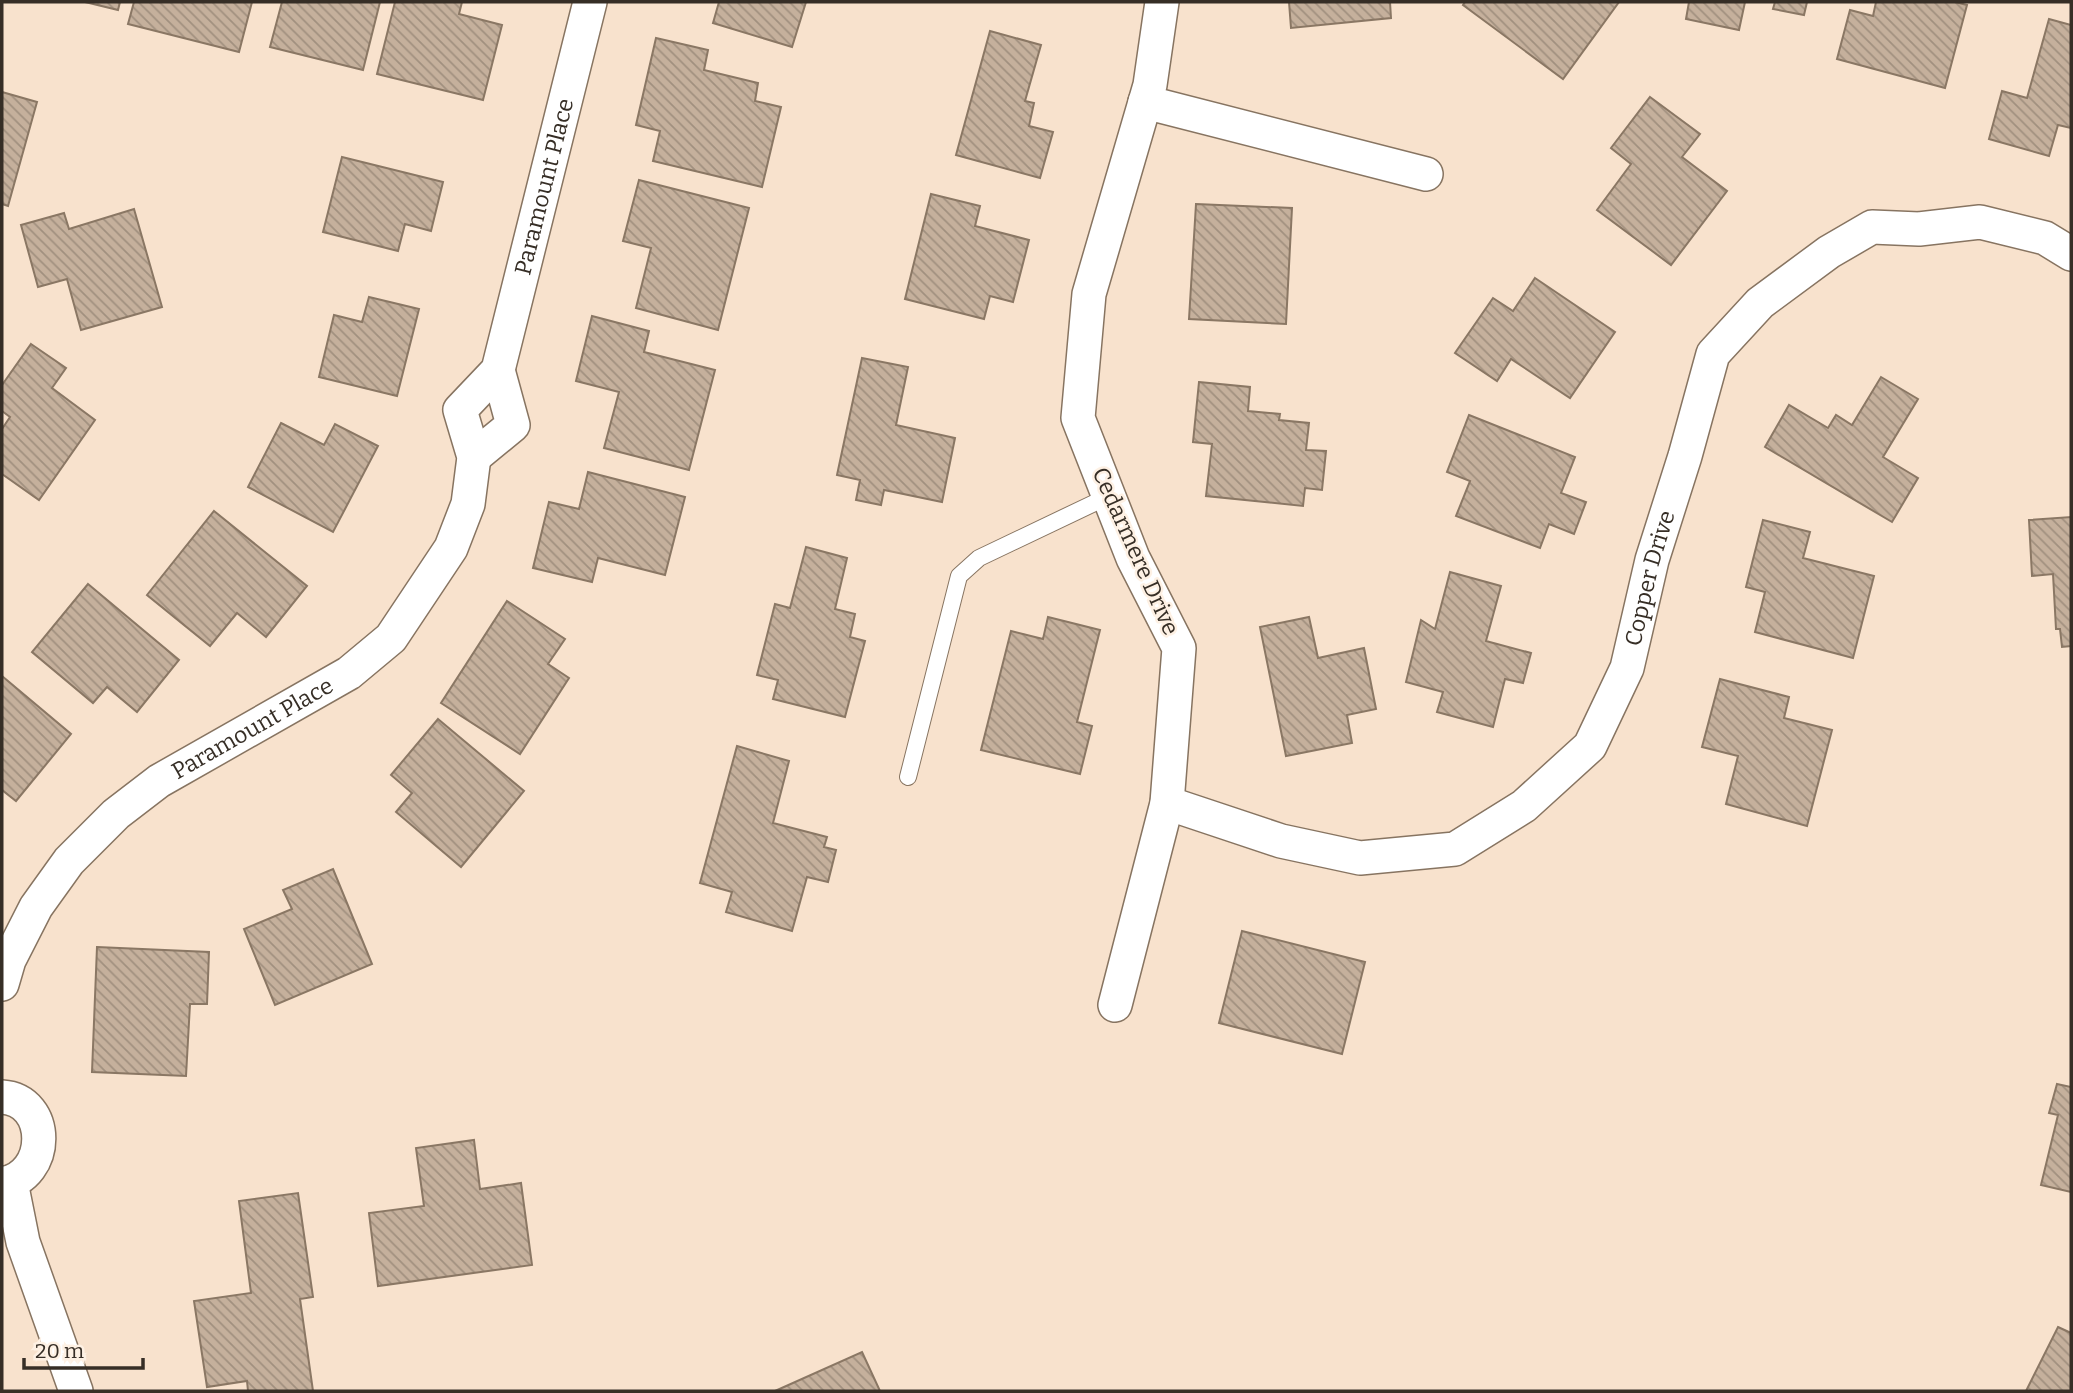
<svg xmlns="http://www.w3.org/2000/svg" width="2073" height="1393" viewBox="0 0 2073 1393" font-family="Bitter,serif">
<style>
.building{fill:url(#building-back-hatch);stroke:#8a7764;stroke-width:2}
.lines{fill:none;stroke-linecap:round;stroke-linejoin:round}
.lane-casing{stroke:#877461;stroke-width:18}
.street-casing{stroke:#877461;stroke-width:36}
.lane{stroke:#fff;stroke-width:16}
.street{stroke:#fff;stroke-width:33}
.labels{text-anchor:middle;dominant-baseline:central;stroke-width:5;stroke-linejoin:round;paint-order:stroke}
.street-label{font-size:23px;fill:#362e26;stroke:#fef1e4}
</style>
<defs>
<pattern id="building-back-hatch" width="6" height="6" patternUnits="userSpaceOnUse" patternTransform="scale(1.75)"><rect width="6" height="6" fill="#c5b09c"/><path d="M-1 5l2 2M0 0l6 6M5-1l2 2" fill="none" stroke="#a1907f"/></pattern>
</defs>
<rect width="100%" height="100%" fill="#f8e2cd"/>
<!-- building -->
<g class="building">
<path d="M 85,2 L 120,2 L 118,10 Z"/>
<path d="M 134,2 L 252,2 L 239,52 L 128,24 Z"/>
<path d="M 282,2 L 380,2 L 363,70 L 270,47 Z"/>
<path d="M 395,2 L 462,2 L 459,14 L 502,25 L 483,100 L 377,74 Z"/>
<path d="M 719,2 L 806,2 L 792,47 L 713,23 Z"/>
<path d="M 1289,2 L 1390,2 L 1391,18 L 1291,28 Z"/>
<path d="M 1465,2 L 1619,2 L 1563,79 L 1463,5 Z"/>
<path d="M 1689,2 L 1745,2 L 1739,30 L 1686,19 Z"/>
<path d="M 1775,2 L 1807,2 L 1804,15 L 1773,9 Z"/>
<path d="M 1876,2 L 1955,2 L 1967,5 L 1945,88 L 1837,59 L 1850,10 L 1873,16 Z"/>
<path d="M 2049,19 L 2071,25 L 2071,128 L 2058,125 L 2049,156 L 1989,139 L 2002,91 L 2027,98 Z"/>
<path d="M 990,31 L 1041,45 L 1025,101 L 1034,103 L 1029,126 L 1053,132 L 1040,178 L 956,155 Z"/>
<path d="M 656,38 L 708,50 L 704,70 L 758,83 L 755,101 L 781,107 L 762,187 L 653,161 L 660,131 L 636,125 Z"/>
<path d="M 2,92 L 37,102 L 8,206 L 2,204 Z"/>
<path d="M 1650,97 L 1700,134 L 1682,157 L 1727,191 L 1671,265 L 1597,210 L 1631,164 L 1611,148 Z"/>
<path d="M 342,157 L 443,182 L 431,231 L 405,224 L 398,251 L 323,232 Z"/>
<path d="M 639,180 L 749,208 L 718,330 L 636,308 L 651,248 L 623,241 Z"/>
<path d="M 931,194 L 980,206 L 975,226 L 1029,240 L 1013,302 L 990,296 L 984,319 L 905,299 Z"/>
<path d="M 1196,204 L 1292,208 L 1286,324 L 1189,319 Z"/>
<path d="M 134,209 L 162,307 L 81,330 L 67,279 L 38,287 L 21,225 L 64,213 L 69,229 Z"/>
<path d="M 1535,278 L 1615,332 L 1570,398 L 1511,359 L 1497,381 L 1455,353 L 1493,298 L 1513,311 Z"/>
<path d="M 369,297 L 419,309 L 397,396 L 319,377 L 334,315 L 362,322 Z"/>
<path d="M 592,316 L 649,331 L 644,352 L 715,370 L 689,470 L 604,448 L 619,392 L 576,381 Z"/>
<path d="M 31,344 L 66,368 L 52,388 L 95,420 L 39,500 L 2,474 L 2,429 L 10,417 L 2,411 L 2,385 Z"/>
<path d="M 862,358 L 908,367 L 896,425 L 955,438 L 942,502 L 884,490 L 881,505 L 856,500 L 860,480 L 837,475 Z"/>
<path d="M 1881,377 L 1918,399 L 1883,457 L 1918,478 L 1892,522 L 1765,447 L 1789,405 L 1828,428 L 1836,415 L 1852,425 Z"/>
<path d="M 1199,382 L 1250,387 L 1248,411 L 1280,414 L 1279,420 L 1309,423 L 1306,450 L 1326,451 L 1322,490 L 1305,488 L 1303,506 L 1206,496 L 1212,444 L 1193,442 Z"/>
<path d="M 1469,415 L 1575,457 L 1561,493 L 1586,502 L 1574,534 L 1549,524 L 1540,548 L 1456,516 L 1470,481 L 1447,472 Z"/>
<path d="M 281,423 L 324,445 L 335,424 L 378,446 L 333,532 L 248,487 Z"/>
<path d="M 588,472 L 685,497 L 665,575 L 598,558 L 592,582 L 533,568 L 549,502 L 579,509 Z"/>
<path d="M 214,511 L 307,586 L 266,637 L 237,613 L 210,646 L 147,595 Z"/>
<path d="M 2071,517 L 2071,646 L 2062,647 L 2060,629 L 2056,629 L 2053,574 L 2032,576 L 2029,520 Z"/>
<path d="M 1763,520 L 1810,532 L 1803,558 L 1874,576 L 1853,658 L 1755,632 L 1765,592 L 1746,587 Z"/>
<path d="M 806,547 L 847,558 L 835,609 L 855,614 L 850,637 L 865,641 L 845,717 L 773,699 L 778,680 L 757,675 L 775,604 L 790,608 Z"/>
<path d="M 1450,572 L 1501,586 L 1486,641 L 1531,653 L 1523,683 L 1505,679 L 1493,727 L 1437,712 L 1443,692 L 1406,682 L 1421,620 L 1435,629 Z"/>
<path d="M 88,584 L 179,660 L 137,712 L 107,687 L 93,703 L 32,652 Z"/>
<path d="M 507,601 L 565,639 L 548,664 L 569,678 L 520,754 L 441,703 Z"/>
<path d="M 1048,617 L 1100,630 L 1077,722 L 1092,726 L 1080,774 L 981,750 L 1011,631 L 1043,639 Z"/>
<path d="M 1309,617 L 1318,658 L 1364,648 L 1376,709 L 1347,715 L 1352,743 L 1286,756 L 1260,627 Z"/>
<path d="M 2,676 L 71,734 L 16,801 L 2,790 Z"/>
<path d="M 1720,679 L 1789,697 L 1784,718 L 1832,730 L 1807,826 L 1726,804 L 1738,756 L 1702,747 Z"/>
<path d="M 438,719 L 524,791 L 461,867 L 396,812 L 412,793 L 391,775 Z"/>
<path d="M 737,746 L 789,761 L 773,823 L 827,837 L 824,847 L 836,850 L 828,882 L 807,877 L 792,931 L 726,912 L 732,892 L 700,883 Z"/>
<path d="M 333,869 L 372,964 L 275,1005 L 244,929 L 292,909 L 283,890 Z"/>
<path d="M 1242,931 L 1365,962 L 1342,1054 L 1219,1023 Z"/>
<path d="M 97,947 L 209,952 L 207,1004 L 190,1004 L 186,1076 L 92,1072 Z"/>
<path d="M 2057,1084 L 2071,1087 L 2071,1192 L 2041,1185 L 2058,1115 L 2049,1113 Z"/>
<path d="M 474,1140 L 480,1189 L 521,1183 L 532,1265 L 378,1286 L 369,1213 L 424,1206 L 416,1148 Z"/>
<path d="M 298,1193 L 313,1297 L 300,1299 L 313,1391 L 248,1391 L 247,1381 L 207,1387 L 194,1301 L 251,1293 L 239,1201 Z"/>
<path d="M 2058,1327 L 2071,1333 L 2071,1391 L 2026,1391 Z"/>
<path d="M 862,1352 L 880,1391 L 775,1391 Z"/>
</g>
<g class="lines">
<defs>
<path id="lane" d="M 908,777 L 959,576 L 979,558 L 1109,496"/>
<g id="street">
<path d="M 1145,102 L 1426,174"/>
<path d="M 474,457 L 513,425 L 498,370"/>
<path id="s1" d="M 1167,803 L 1281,841 L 1360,858 L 1455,849 L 1524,806 L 1590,746 L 1627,668 L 1652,560 L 1685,456 L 1713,354 L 1760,303 L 1829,252 L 1872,227 L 1919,229 L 1980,222 L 2045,238 L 2071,254"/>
<path id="s2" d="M 2,984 L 9,960 L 36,907 L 69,861 L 116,814 L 159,781 L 349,673 L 391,638 L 451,548 L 468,504 L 474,457 L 460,410 L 498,370 L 590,2"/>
<path d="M 1115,1005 L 1167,803 L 1179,648 L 1133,558 L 1078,418 L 1089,294 L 1150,85 L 1162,2"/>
<path d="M 2,1097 C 51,1100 51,1176 2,1184"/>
<path d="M 11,1182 L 23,1242 L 76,1391"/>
</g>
</defs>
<!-- lane casing -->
<use href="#lane" class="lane-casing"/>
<!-- street casing -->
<use href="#street" class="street-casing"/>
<!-- lane -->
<use href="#lane" class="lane"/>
<!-- street -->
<use href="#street" class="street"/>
</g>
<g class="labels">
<!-- street labels -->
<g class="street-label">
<text stroke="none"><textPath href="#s2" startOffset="1031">Paramount Place</textPath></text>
<text transform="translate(1136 551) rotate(66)">Cedarmere Drive</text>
<text stroke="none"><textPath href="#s1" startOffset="646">Copper Drive</textPath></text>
<text stroke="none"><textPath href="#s2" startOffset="369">Paramount Place</textPath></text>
</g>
</g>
<!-- border -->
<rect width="2073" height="1393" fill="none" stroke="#362e26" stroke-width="7"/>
<!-- scale -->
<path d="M24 1358v10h119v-10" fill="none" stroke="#362e26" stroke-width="3.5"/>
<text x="35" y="1358" font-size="21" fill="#362e26" stroke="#fef1e4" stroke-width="5" paint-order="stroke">20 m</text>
</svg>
